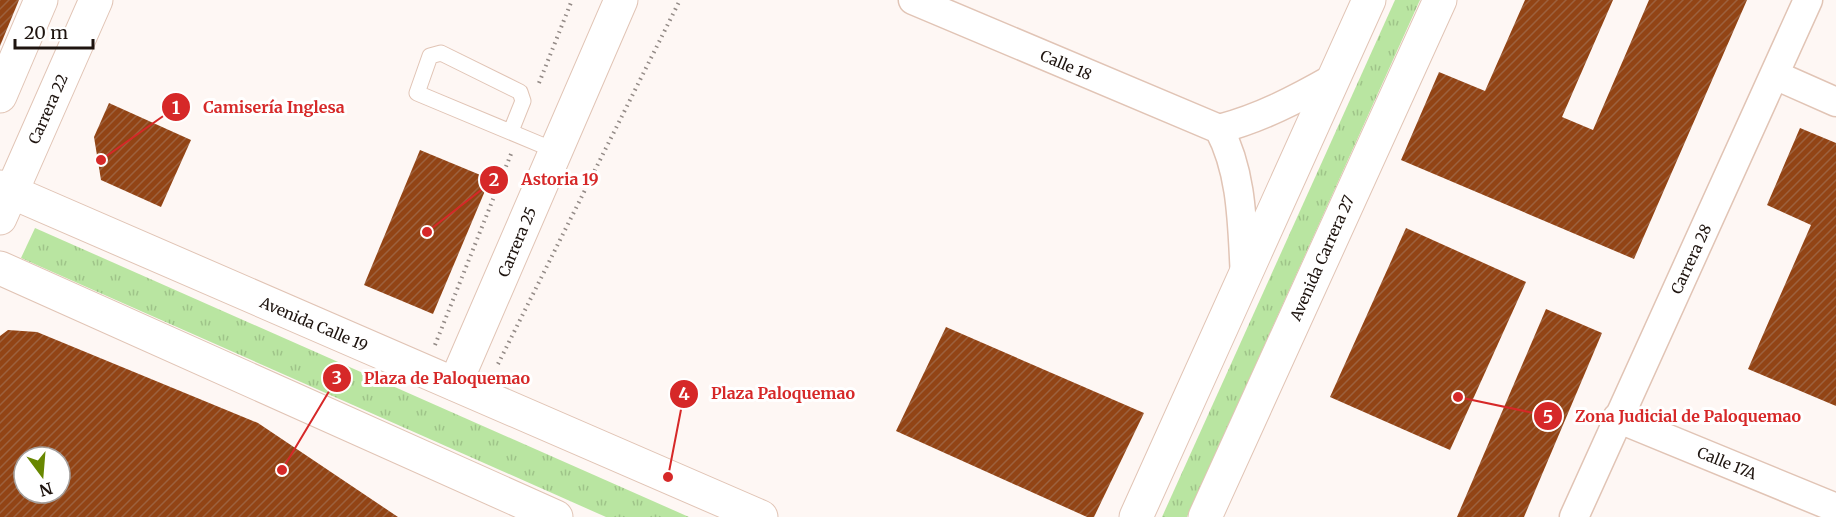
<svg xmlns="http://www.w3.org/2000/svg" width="1836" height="517" viewBox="0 0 1836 517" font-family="Merriweather,serif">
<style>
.grass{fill:url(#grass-tufts)}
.building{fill:url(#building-hatch);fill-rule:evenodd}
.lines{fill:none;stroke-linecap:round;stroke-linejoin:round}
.lane-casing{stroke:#e1c4b5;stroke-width:17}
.street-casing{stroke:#e1c4b5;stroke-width:31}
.secondary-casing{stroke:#e1c4b5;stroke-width:35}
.primary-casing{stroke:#e1c4b5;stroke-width:35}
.path{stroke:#938a86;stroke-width:4;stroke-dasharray:1.5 4.5;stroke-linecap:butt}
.lane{stroke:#fff;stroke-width:15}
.street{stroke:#fff;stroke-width:28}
.secondary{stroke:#fff;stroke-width:33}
.primary{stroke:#fff;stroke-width:33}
.labels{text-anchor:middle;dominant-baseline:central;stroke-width:6;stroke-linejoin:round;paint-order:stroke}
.street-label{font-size:15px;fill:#1e140f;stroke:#fff}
.leader{fill:none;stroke:#d62828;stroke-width:2}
.callout-dot{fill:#d62828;stroke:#fff;stroke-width:2}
.mark-label{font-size:18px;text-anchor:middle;font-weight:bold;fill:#fff}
.callout-label{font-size:16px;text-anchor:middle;font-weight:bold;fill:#d62828;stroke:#fff;stroke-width:6;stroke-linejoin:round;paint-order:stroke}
</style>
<defs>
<pattern id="grass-tufts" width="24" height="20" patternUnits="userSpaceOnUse" patternTransform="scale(1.5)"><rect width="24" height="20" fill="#b9e5a1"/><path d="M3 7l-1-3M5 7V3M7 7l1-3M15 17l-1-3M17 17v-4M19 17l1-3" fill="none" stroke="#9fc489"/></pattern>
<pattern id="building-hatch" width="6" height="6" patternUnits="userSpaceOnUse" patternTransform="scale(1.5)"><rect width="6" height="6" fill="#924415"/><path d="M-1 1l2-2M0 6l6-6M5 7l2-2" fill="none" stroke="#9c613e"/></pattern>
</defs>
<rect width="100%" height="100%" fill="#fef7f4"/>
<!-- grass -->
<g class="grass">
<path d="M 1395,0 L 1420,0 L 1187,517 L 1162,517 Z"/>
<path d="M 35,228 L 689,517 L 606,517 L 21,258 Z"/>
</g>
<!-- building -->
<g class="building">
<path d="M 0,0 L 19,0 L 0,46 Z"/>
<path d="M 1525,0 L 1613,0 L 1562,117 L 1593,130 L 1649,0 L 1747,0 L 1634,259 L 1401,160 L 1439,72 L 1485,91 Z"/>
<path d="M 109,103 L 191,140 L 161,207 L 101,180 L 94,137 Z"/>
<path d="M 1800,128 L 1836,143 L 1836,406 L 1748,369 L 1811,225 L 1767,205 Z"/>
<path d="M 420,150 L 490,179 L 433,314 L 364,285 Z"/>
<path d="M 1406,228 L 1526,282 L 1450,450 L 1330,397 Z"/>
<path d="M 1546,309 L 1602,333 L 1524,517 L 1457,517 Z"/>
<path d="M 946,327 L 1144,413 L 1094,517 L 1087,517 L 896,431 Z"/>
<path d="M 8,330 L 37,332 L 258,423 L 398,517 L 0,517 L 0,336 ZM 24,457 L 60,457 L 60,493 L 24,493 Z"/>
</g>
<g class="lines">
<defs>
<path id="lane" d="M 511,131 L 523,101 L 520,92 L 441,53 L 430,56 L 417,93 L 556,151"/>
<g id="street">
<path d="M 913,0 L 1219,129 C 1243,174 1242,227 1245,277"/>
<path d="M 1775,75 L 1836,102"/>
<path d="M 1219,129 C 1261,118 1297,99 1334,78"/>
<path d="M 1617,418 L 1836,508"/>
<path d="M 1574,517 L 1808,0"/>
</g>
<g id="secondary">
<path d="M 0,96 L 41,0"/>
<path d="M 0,218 L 96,0"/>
<path d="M 455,384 L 621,0"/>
<path d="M 1136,517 L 1369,0"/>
<path d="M 1205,517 L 1440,0"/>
</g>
<g id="primary">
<path d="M 0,187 L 761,517"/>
<path d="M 0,268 L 556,517"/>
</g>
</defs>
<!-- lane casing -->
<use href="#lane" class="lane-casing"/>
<!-- street casing -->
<use href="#street" class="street-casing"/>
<!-- secondary casing -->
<use href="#secondary" class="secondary-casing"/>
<!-- primary casing -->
<use href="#primary" class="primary-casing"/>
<!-- path -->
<g class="path">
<path d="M 539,83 L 572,0"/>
<path d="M 435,345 L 511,154"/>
<path d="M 498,364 L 680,0"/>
</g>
<!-- lane -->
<use href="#lane" class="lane"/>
<!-- street -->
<use href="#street" class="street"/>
<!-- secondary -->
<use href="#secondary" class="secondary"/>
<!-- primary -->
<use href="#primary" class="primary"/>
</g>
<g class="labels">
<!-- street labels -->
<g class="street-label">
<text transform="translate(1066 65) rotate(23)">Calle 18</text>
<text transform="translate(48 109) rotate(-66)">Carrera 22</text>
<text transform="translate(517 242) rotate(-67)">Carrera 25</text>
<text transform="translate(1322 258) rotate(-66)">Avenida Carrera 27</text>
<text transform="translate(1691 259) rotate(-65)">Carrera 28</text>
<text transform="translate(314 324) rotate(23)">Avenida Calle 19</text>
<text transform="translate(1727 463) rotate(22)">Calle 17A</text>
</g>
</g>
<!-- callouts -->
<path class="leader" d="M101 160L176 107M427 232L494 180M282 470L337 378M668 477L684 394M1458 397L1548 416"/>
<g class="callout-dot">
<circle cx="101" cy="160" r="6"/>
<circle cx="427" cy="232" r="6"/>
<circle cx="282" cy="470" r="6"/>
<circle cx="668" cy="477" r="6"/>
<circle cx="1458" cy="397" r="6"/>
<circle cx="176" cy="107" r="15"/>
<circle cx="494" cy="180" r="15"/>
<circle cx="337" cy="378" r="15"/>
<circle cx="684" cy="394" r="15"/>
<circle cx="1548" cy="416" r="15"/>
</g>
<g class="mark-label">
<text x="176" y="114">1</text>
<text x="494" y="186">2</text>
<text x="337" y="384">3</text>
<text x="684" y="400">4</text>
<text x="1548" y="423">5</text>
</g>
<g class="callout-label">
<text x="274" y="113">Camisería Inglesa</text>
<text x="560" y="185">Astoria 19</text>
<text x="447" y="384">Plaza de Paloquemao</text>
<text x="783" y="399">Plaza Paloquemao</text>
<text x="1688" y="422">Zona Judicial de Paloquemao</text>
</g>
<!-- north arrow -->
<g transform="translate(42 475) rotate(164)"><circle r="28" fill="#ffffff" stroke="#a5a19f" stroke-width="1.5"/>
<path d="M0-4.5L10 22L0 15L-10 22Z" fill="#688700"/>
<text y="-9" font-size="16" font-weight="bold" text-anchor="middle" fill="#1e140f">N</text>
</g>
<!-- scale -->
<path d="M15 39v9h78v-9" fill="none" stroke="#1e140f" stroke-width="3"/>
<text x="24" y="39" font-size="18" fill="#1e140f" stroke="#ffffff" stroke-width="4.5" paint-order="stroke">20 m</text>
</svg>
